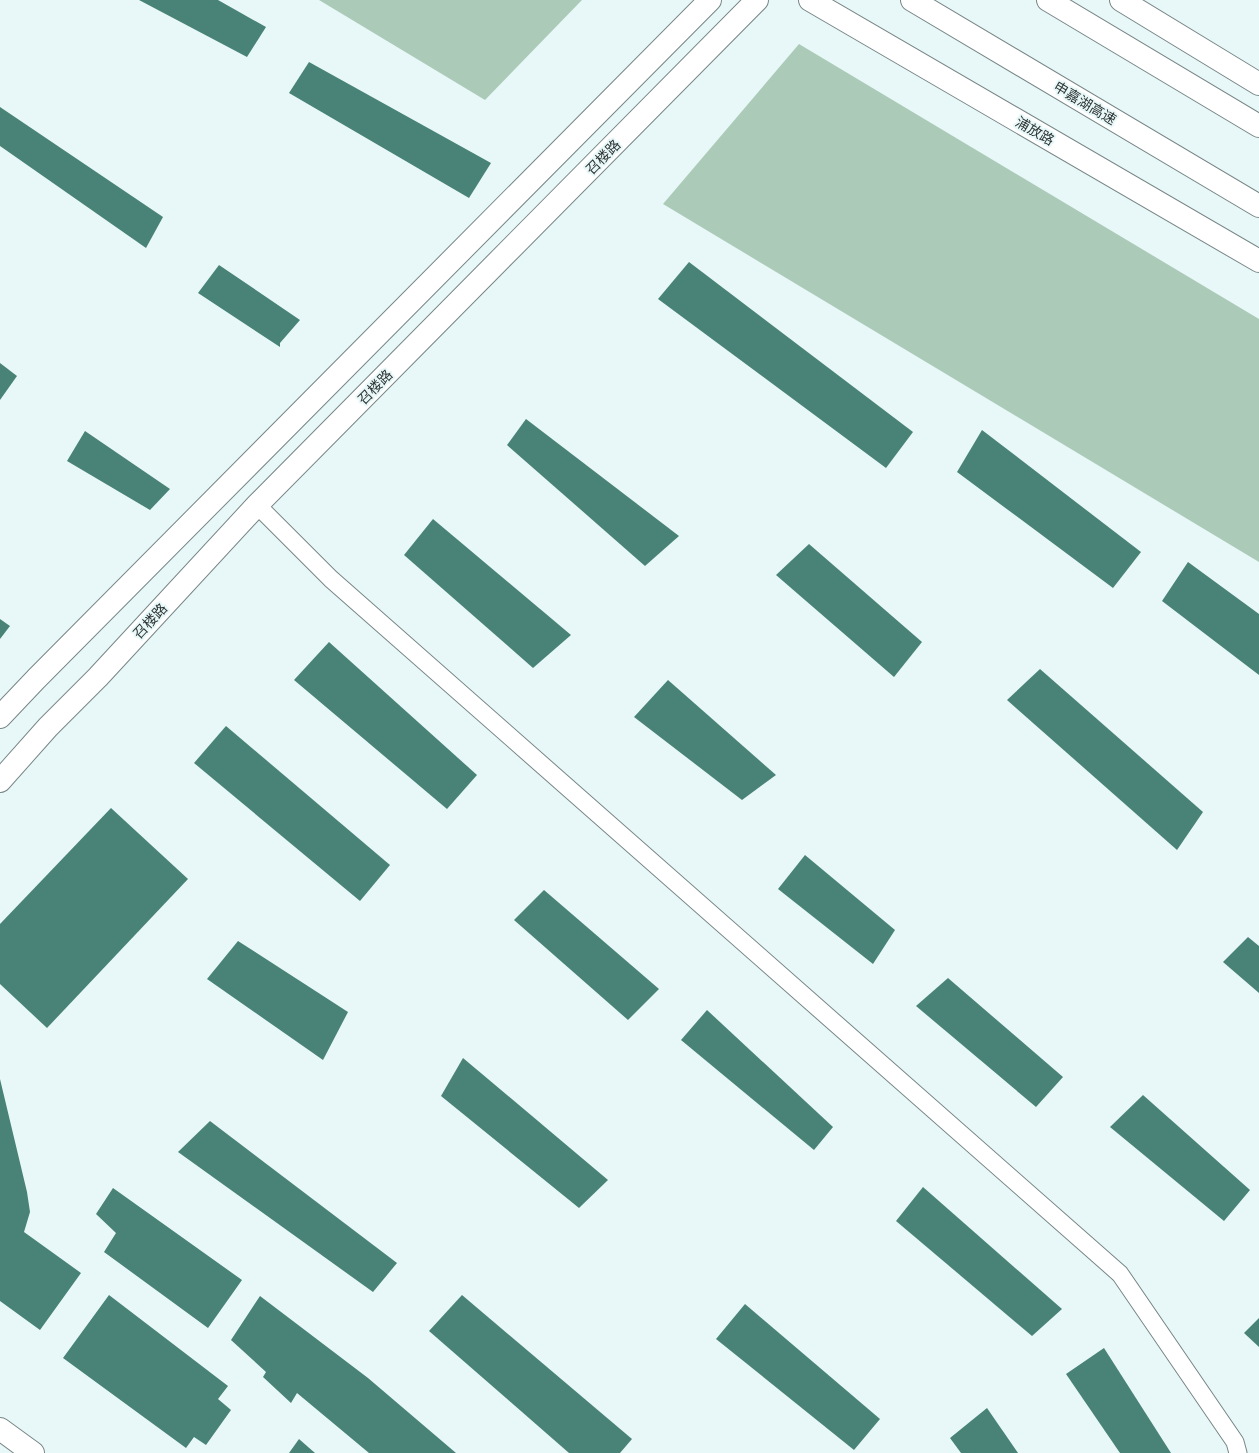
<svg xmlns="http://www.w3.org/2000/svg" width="1259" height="1453" viewBox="0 0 1259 1453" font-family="'Public Sans','Noto Sans SC',sans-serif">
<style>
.green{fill:#abcbb8}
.building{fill:#498377}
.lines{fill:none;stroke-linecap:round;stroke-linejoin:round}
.lane-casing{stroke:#788686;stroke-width:19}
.street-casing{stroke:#788686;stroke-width:24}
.secondary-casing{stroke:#788686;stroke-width:24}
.highway-casing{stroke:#788686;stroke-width:24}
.lane{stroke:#fff;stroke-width:17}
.street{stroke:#fff;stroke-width:22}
.secondary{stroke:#fff;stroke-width:22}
.highway{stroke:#fff;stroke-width:22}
.labels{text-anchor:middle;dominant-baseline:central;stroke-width:4;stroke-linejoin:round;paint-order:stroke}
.street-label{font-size:14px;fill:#2f3535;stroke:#e8f8f8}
</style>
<rect width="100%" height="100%" fill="#e8f8f8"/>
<!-- green -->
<g class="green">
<path d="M 319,0 L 582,0 L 485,100 Z"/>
<path d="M 799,44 L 1259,319 L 1259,562 L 663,204 Z"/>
</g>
<!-- building -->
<g class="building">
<path d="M 139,0 L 218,0 L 266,27 L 247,57 Z"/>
<path d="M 309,62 L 491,163 L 469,198 L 289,93 Z"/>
<path d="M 0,107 L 163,217 L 146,248 L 0,146 Z"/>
<path d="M 689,262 L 913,432 L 886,468 L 658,299 Z"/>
<path d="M 219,265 L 300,320 L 280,343 L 280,347 L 198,293 Z"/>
<path d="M 0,363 L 17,376 L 0,400 Z"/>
<path d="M 526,419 L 679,536 L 645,566 L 507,445 Z"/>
<path d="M 982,430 L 1141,552 L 1113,588 L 957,472 Z"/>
<path d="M 85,431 L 170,489 L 150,510 L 67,461 Z"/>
<path d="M 433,519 L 571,635 L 533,668 L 404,555 Z"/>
<path d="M 809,544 L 922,642 L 894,677 L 776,575 Z"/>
<path d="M 1188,562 L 1259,614 L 1259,675 L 1162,601 Z"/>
<path d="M 0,619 L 10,626 L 0,639 Z"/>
<path d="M 329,642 L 477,775 L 447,809 L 294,680 Z"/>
<path d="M 1040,669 L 1203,812 L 1177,850 L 1007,700 Z"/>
<path d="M 668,680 L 776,775 L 742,800 L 634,717 Z"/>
<path d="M 226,726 L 390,865 L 360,901 L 194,763 Z"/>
<path d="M 111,808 L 188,879 L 47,1028 L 0,984 L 0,924 Z"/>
<path d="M 805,855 L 895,930 L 873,964 L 778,889 Z"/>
<path d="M 544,890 L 659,989 L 628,1020 L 514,920 Z"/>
<path d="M 1248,937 L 1259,946 L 1259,993 L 1223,962 Z"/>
<path d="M 238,941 L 348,1012 L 323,1060 L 207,979 Z"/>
<path d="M 948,978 L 1063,1077 L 1036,1107 L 916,1006 Z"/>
<path d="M 707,1010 L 833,1127 L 814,1150 L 681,1040 Z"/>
<path d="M 463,1058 L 608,1180 L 579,1208 L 441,1096 Z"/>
<path d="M 0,1079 L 27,1192 L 30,1212 L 24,1232 L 81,1273 L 40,1330 L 0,1301 Z"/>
<path d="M 1143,1095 L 1250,1190 L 1224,1221 L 1110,1127 Z"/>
<path d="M 210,1121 L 397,1263 L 373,1292 L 178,1152 Z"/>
<path d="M 923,1187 L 1062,1309 L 1032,1336 L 896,1221 Z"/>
<path d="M 113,1188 L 242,1280 L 208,1328 L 104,1252 L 116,1233 L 96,1214 Z"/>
<path d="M 109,1295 L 228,1386 L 218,1399 L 231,1410 L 206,1445 L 194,1437 L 186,1448 L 63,1358 Z"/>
<path d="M 462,1295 L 632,1439 L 620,1453 L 569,1453 L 429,1331 Z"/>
<path d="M 260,1296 L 368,1378 L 456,1453 L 369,1453 L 297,1393 L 291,1403 L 263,1377 L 266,1372 L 231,1340 Z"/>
<path d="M 745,1304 L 880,1419 L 854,1450 L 716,1339 Z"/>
<path d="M 1259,1318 L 1259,1347 L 1244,1333 Z"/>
<path d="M 1104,1348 L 1171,1453 L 1120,1453 L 1066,1374 Z"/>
<path d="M 987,1408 L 1018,1453 L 961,1453 L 950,1438 Z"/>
<path d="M 299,1439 L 315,1453 L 289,1453 Z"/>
</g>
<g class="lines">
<defs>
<path id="lane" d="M 257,505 L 331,579 L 1120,1274 L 1235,1442 L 1238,1453"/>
<path id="street" d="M 0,1429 L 33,1453"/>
<g id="secondary">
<path d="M 810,0 L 1259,261"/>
<path d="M 1121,0 L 1259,84"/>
<path d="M 0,717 L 36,679 L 710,0"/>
<path d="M 0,781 L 48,727 L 98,677 L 257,505 L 757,0"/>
</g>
<g id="highway">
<path d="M 912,0 L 1259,206"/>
<path d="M 1048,0 L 1259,126"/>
</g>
</defs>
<!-- lane casing -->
<use href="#lane" class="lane-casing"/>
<!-- street casing -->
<use href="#street" class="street-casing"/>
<!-- secondary casing -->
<use href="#secondary" class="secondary-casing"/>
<!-- highway casing -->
<use href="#highway" class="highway-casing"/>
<!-- lane -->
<use href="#lane" class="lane"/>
<!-- street -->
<use href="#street" class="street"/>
<!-- secondary -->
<use href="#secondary" class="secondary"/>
<!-- highway -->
<use href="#highway" class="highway"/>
</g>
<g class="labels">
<!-- street labels -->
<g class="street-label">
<text transform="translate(1085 103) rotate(31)">申嘉湖高速</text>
<text transform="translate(1035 131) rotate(30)">浦放路</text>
<text transform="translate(603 157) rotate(-45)">召楼路</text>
<text transform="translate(375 387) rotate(-45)">召楼路</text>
<text transform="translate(150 621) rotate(-47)">召楼路</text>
</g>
</g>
</svg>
